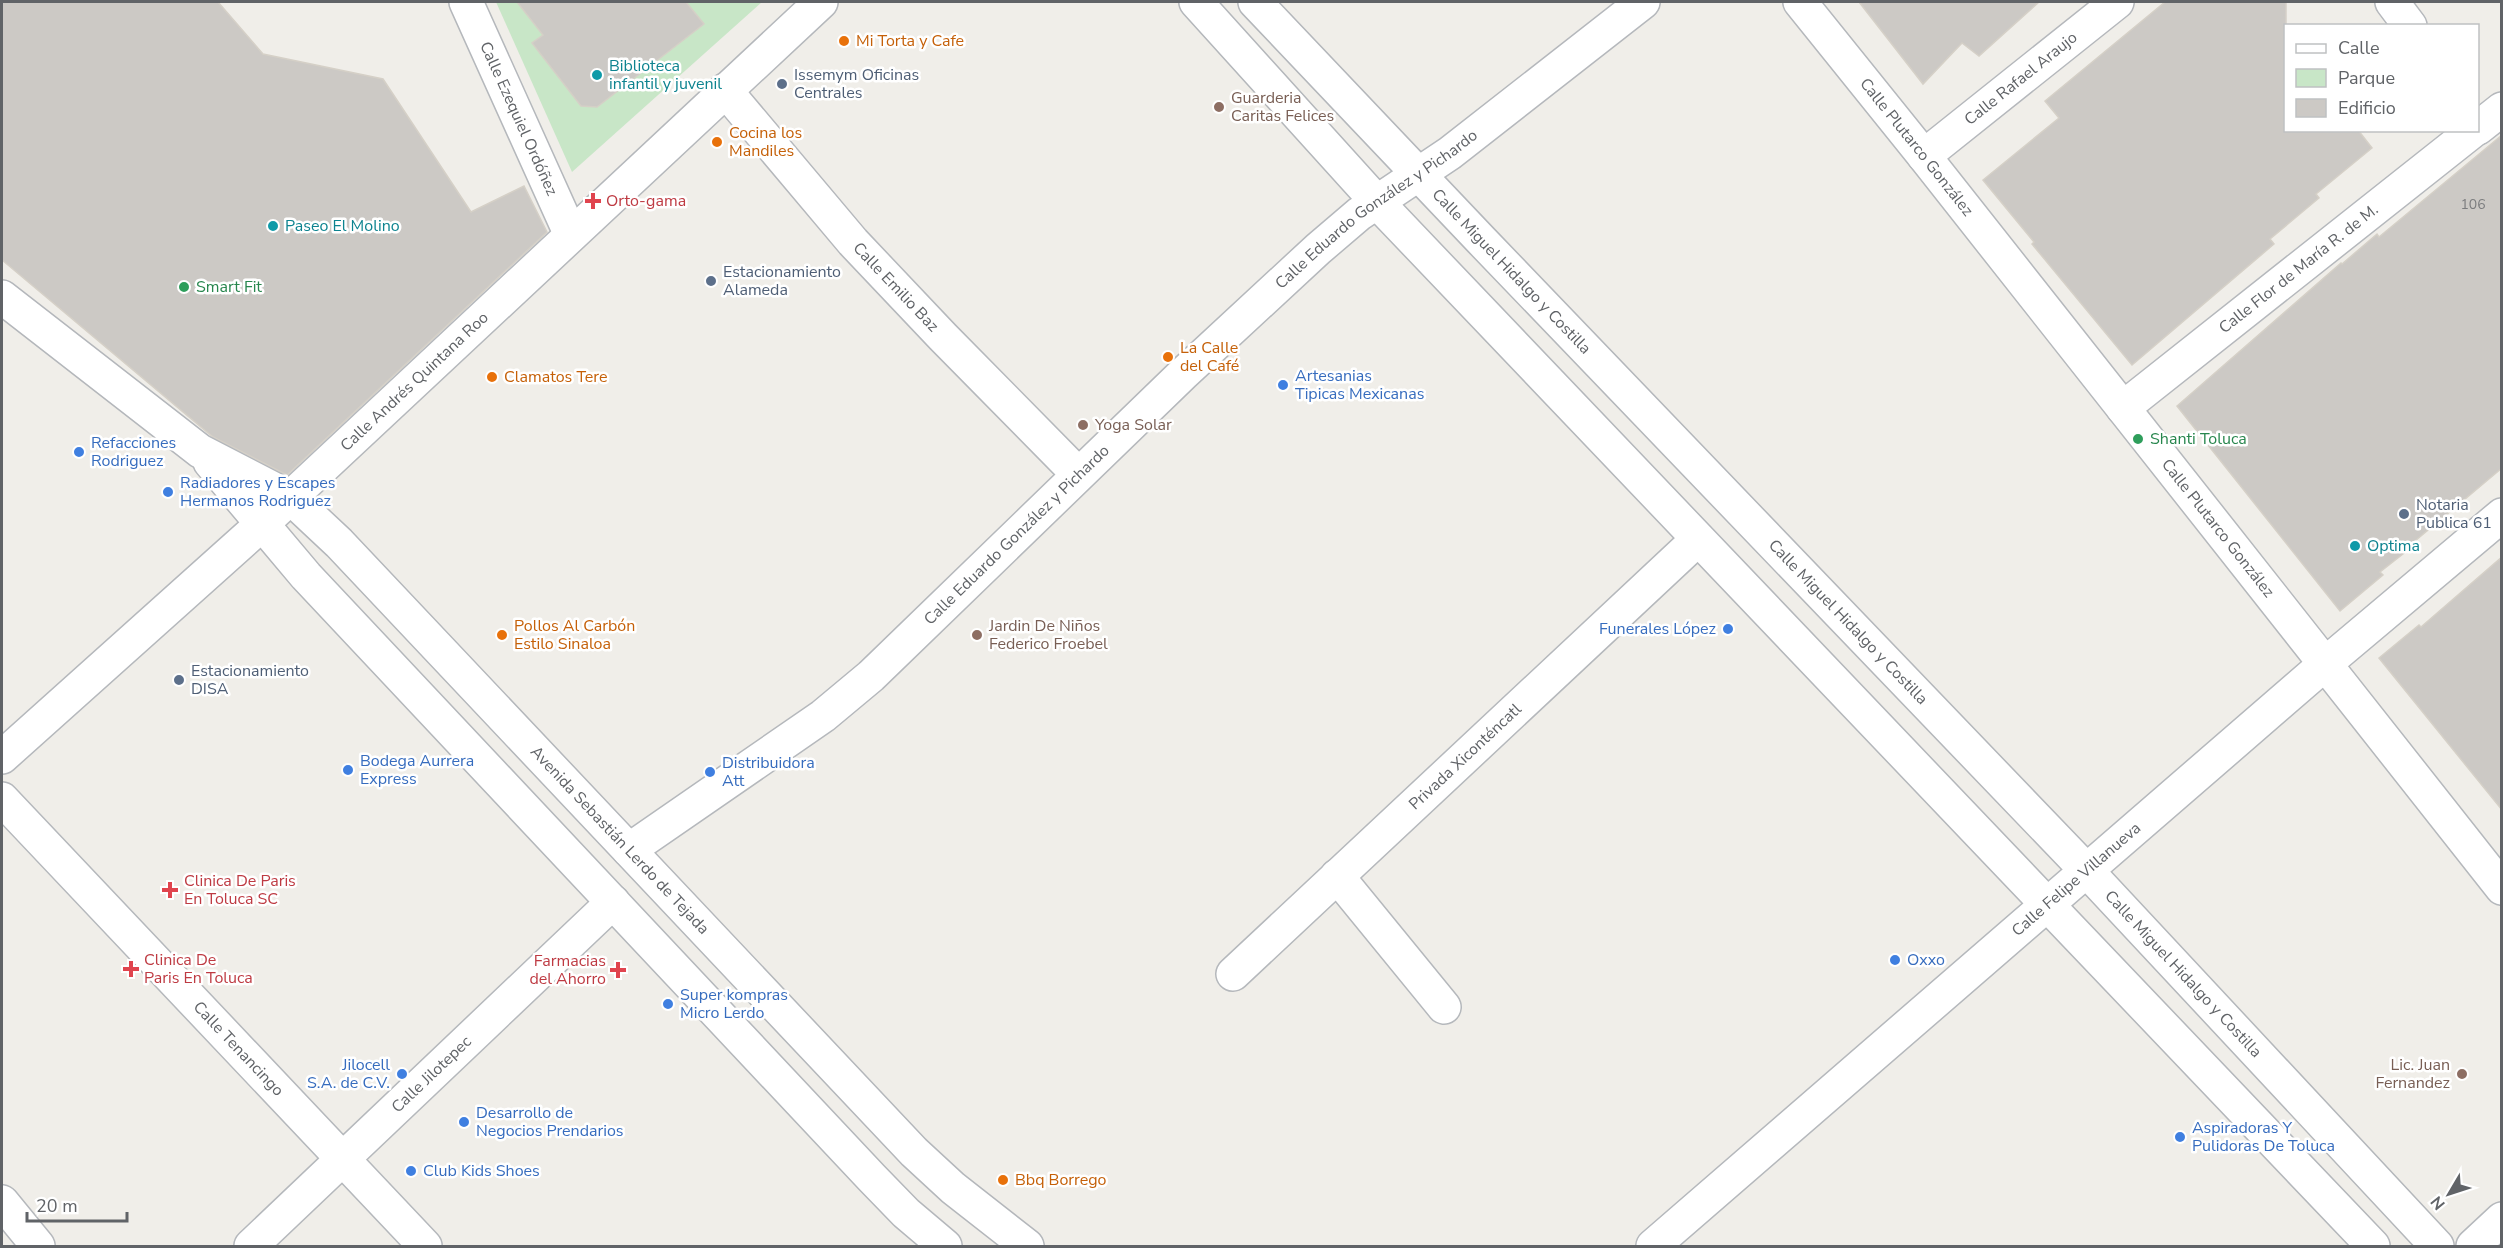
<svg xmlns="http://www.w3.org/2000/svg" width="2503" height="1248" viewBox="0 0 2503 1248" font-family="'Nunito Sans',sans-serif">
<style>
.green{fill:#c8e6c7}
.building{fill:#ccc9c5;stroke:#d5d0c7;stroke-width:1.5}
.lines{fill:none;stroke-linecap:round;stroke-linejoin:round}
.minor-casing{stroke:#b5b8bc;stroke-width:36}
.tertiary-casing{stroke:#b5b8bc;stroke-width:36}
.secondary-casing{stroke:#b4b7bb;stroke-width:36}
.minor{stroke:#fff;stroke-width:33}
.tertiary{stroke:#fff;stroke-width:33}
.secondary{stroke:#fff;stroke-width:33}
.food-dot{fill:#e8710a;stroke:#fff;stroke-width:2}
.culture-dot{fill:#0f9aa8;stroke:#fff;stroke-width:2}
.service-dot{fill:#5c6f8a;stroke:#fff;stroke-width:2}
.education-dot{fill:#8d6e63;stroke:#fff;stroke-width:2}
.health-dot{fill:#e0444e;stroke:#fff;stroke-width:2}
.leisure-dot{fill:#2e9e5b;stroke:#fff;stroke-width:2}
.shop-dot{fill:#3f7fe0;stroke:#fff;stroke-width:2}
.labels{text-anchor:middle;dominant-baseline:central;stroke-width:5;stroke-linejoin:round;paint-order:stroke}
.number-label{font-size:14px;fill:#7b7c7e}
.food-label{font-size:16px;fill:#c56008;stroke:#fff;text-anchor:start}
.culture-label{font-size:16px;fill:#0d838f;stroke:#fff;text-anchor:start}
.service-label{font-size:16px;fill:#4e5e75;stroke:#fff;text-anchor:start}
.street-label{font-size:16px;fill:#606367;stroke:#fff}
.education-label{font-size:16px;fill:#785e54;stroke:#fff;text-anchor:start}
.health-label{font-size:16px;fill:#be3a42;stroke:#fff;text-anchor:start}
.leisure-label{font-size:16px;fill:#27864d;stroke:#fff;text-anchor:start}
.shop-label{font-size:16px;fill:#366cbe;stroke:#fff;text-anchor:start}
</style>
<rect width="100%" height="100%" fill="#f0eee9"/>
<!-- green -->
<path class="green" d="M 496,2 L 762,2 L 572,172 Z"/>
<!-- building -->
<g class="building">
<path d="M 2,2 L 218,2 L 263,54 L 383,79 L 471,212 L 524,186 L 547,232 L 287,475 L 213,437 L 2,260 Z"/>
<path d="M 517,2 L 686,2 L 704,24 L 597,107 L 581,106 L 532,43 L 543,35 Z"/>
<path d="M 1859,2 L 2039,2 L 1979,56 L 1962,43 L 1923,84 Z"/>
<path d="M 2165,2 L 2286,2 L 2286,130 L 2358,130 L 2372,148 L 2316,194 L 2319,198 L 2270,239 L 2274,244 L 2132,365 L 2032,244 L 2034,242 L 1983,180 L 2059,118 L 2045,101 Z"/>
<path d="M 2502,135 L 2502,468 L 2415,541 L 2417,543 L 2380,572 L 2383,575 L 2340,611 L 2177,406 L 2341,263 L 2342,264 L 2377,234 L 2379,237 Z"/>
<path d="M 2502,557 L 2502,810 L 2379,658 L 2419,625 L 2421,627 Z"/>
</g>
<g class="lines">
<defs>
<g id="minor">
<path id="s1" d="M 466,2 L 571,235"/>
<path id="s2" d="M 1800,2 L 1924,156 L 2502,888"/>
<path d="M 2392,2 L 2410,26"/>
<path id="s3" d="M 725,90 L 853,242 L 943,337 L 1078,474"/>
<path d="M 2478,128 L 2502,109"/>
<path id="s4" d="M 1924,156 L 2117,2"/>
<path id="s5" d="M 2123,408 L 2474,130"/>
<path d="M 2,757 L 261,525"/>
<path id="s6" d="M 2,799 L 425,1246"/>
<path id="s7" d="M 629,850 L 823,716 L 871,676 L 1183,374 L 1318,249 L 1359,214 L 1450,153 L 1643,2"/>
<path d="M 1337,876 L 1444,1007"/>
<path id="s8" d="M 1233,974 L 1698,539"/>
<path d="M 2,1202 L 38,1246"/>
<path id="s9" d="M 251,1246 L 613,902"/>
<path id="s10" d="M 1653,1246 L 2325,664 L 2502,515"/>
<path d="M 2473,1246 L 2502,1219"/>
</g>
<g id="tertiary">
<path id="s11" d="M 261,525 L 821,2"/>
</g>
<g id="secondary">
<path d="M 1196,2 L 1377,202 L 2373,1246"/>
<path id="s12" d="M 1255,2 L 1481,240 L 2087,871 L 2437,1246"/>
<path id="s13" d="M 2,297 L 200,451 L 291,498 L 339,543 L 914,1152 L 953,1188 L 1027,1246"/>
<path d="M 210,462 L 306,576 L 872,1178 L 906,1213 L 945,1246"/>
</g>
</defs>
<!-- minor casing -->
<use href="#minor" class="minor-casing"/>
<!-- tertiary casing -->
<use href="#tertiary" class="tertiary-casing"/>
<!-- secondary casing -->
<use href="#secondary" class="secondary-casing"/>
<!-- minor -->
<use href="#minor" class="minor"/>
<!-- tertiary -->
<use href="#tertiary" class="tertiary"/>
<!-- secondary -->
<use href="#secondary" class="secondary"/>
</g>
<!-- markers -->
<g class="food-dot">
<circle cx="844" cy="41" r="6"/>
<circle cx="717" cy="142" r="6"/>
<circle cx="1168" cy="357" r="6"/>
<circle cx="492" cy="377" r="6"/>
<circle cx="502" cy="635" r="6"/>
<circle cx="1003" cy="1180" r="6"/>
</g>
<g class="culture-dot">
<circle cx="597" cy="75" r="6"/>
<circle cx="273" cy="226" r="6"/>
<circle cx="2355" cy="546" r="6"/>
</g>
<g class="service-dot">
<circle cx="782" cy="84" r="6"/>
<circle cx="711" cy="281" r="6"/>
<circle cx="2404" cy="514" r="6"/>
<circle cx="179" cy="680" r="6"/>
</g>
<g class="education-dot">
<circle cx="1219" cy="107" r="6"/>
<circle cx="1083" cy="425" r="6"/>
<circle cx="977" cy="635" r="6"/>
<circle cx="2462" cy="1074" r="6"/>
</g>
<g class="health-dot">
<path d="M590 192h6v6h6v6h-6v6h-6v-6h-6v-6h6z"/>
<path d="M167 881h6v6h6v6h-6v6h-6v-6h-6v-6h6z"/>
<path d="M128 960h6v6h6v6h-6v6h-6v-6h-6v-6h6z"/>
<path d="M615 961h6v6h6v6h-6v6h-6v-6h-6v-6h6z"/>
</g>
<g class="leisure-dot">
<circle cx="184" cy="287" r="6"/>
<circle cx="2138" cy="439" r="6"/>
</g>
<g class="shop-dot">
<circle cx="1283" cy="385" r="6"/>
<circle cx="79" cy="452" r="6"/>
<circle cx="168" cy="492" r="6"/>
<circle cx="1728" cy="629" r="6"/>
<circle cx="348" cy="770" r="6"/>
<circle cx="710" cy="772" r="6"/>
<circle cx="1895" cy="960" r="6"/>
<circle cx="668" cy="1004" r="6"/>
<circle cx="402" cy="1074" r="6"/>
<circle cx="464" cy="1122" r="6"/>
<circle cx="2180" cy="1137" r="6"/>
<circle cx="411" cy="1171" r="6"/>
</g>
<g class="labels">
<!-- number labels -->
<g class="number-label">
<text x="2473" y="204">106</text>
</g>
<!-- food labels -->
<g class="food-label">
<text x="856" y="41">Mi Torta y Cafe</text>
<text x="729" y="133">Cocina los<tspan x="729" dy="18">Mandiles</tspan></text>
<text x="1180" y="348">La Calle<tspan x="1180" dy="18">del Café</tspan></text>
<text x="504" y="377">Clamatos Tere</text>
<text x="514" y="626">Pollos Al Carbón<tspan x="514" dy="18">Estilo Sinaloa</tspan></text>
<text x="1015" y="1180">Bbq Borrego</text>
</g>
<!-- culture labels -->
<g class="culture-label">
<text x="609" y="66">Biblioteca<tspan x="609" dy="18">infantil y juvenil</tspan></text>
<text x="285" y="226">Paseo El Molino</text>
<text x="2367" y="546">Optima</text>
</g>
<!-- service labels -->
<g class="service-label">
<text x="794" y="75">Issemym Oficinas<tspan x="794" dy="18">Centrales</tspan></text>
<text x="723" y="272">Estacionamiento<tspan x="723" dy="18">Alameda</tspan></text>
<text x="2416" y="505">Notaria<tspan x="2416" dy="18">Publica 61</tspan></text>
<text x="191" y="671">Estacionamiento<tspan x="191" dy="18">DISA</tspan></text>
</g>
<!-- street labels -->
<g class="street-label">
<text stroke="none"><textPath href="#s4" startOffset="124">Calle Rafael Araujo</textPath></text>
<text stroke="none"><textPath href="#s1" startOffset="128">Calle Ezequiel Ordóñez</textPath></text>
<text stroke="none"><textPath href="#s2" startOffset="186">Calle Plutarco González</textPath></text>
<text stroke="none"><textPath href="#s7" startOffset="987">Calle Eduardo González y Pichardo</textPath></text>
<text stroke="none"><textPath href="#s5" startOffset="224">Calle Flor de María R. de M.</textPath></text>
<text stroke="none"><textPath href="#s12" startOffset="372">Calle Miguel Hidalgo y Costilla</textPath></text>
<text stroke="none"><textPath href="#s3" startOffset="261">Calle Emilio Baz</textPath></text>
<text stroke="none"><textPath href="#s11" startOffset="210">Calle Andrés Quintana Roo</textPath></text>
<text stroke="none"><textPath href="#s2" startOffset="672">Calle Plutarco González</textPath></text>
<text stroke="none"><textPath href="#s7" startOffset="501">Calle Eduardo González y Pichardo</textPath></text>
<text stroke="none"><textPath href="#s12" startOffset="858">Calle Miguel Hidalgo y Costilla</textPath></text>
<text stroke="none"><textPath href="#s8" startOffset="318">Privada Xiconténcatl</textPath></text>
<text stroke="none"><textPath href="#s13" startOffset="828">Avenida Sebastián Lerdo de Tejada</textPath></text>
<text stroke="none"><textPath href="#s10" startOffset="560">Calle Felipe Villanueva</textPath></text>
<text stroke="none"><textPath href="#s12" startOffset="1344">Calle Miguel Hidalgo y Costilla</textPath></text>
<text stroke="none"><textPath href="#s6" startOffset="344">Calle Tenancingo</textPath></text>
<text stroke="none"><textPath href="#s9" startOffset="249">Calle Jilotepec</textPath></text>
</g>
<!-- education labels -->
<g class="education-label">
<text x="1231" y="98">Guarderia<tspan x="1231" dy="18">Caritas Felices</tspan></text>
<text x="1095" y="425">Yoga Solar</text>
<text x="989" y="626">Jardin De Niños<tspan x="989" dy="18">Federico Froebel</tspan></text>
<text x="2450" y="1065" text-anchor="end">Lic. Juan<tspan x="2450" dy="18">Fernandez</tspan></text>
</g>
<!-- health labels -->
<g class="health-label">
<text x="606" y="201">Orto-gama</text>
<text x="184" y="881">Clinica De Paris<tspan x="184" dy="18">En Toluca SC</tspan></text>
<text x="144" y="960">Clinica De<tspan x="144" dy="18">Paris En Toluca</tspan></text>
<text x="606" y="961" text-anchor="end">Farmacias<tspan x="606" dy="18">del Ahorro</tspan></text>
</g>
<!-- leisure labels -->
<g class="leisure-label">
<text x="196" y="287">Smart Fit</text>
<text x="2150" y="439">Shanti Toluca</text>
</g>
<!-- shop labels -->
<g class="shop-label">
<text x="1295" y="376">Artesanias<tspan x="1295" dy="18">Tipicas Mexicanas</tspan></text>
<text x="91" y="443">Refacciones<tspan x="91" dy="18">Rodriguez</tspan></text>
<text x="180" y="483">Radiadores y Escapes<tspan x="180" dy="18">Hermanos Rodriguez</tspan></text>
<text x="1716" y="629" text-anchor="end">Funerales López</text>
<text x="360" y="761">Bodega Aurrera<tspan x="360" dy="18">Express</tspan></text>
<text x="722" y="763">Distribuidora<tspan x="722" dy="18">Att</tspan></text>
<text x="1907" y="960">Oxxo</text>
<text x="680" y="995">Super kompras<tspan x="680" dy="18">Micro Lerdo</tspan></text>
<text x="390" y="1065" text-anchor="end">Jilocell<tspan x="390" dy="18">S.A. de C.V.</tspan></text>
<text x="476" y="1113">Desarrollo de<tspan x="476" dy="18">Negocios Prendarios</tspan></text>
<text x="2192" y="1128">Aspiradoras Y<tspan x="2192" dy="18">Pulidoras De Toluca</tspan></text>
<text x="423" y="1171">Club Kids Shoes</text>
</g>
</g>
<!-- border -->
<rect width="2503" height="1248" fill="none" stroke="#606367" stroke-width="6"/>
<!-- legend -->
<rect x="2284" y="24" width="195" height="108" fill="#ffffff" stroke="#bfc1c2" stroke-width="1.5"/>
<rect x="2296" y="44" width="30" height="9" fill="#ffffff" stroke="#bfc1c2" stroke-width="1.5"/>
<text x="2338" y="54" font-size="18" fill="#606367">Calle</text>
<rect x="2296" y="69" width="30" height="18" fill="#c8e6c7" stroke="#bfc1c2" stroke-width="1.5"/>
<text x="2338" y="84" font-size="18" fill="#606367">Parque</text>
<rect x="2296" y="99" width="30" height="18" fill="#ccc9c5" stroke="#bfc1c2" stroke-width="1.5"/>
<text x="2338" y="114" font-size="18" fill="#606367">Edificio</text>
<!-- north arrow -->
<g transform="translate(2449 1194) rotate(231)" stroke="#ffffff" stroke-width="4.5" paint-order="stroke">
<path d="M0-4.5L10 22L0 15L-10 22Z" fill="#606367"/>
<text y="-9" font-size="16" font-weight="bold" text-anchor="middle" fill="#606367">N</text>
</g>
<!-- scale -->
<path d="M27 1212v9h100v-9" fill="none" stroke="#606367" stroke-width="3"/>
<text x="36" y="1212" font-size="18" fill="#606367" stroke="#ffffff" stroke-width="4.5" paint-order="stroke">20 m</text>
</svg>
